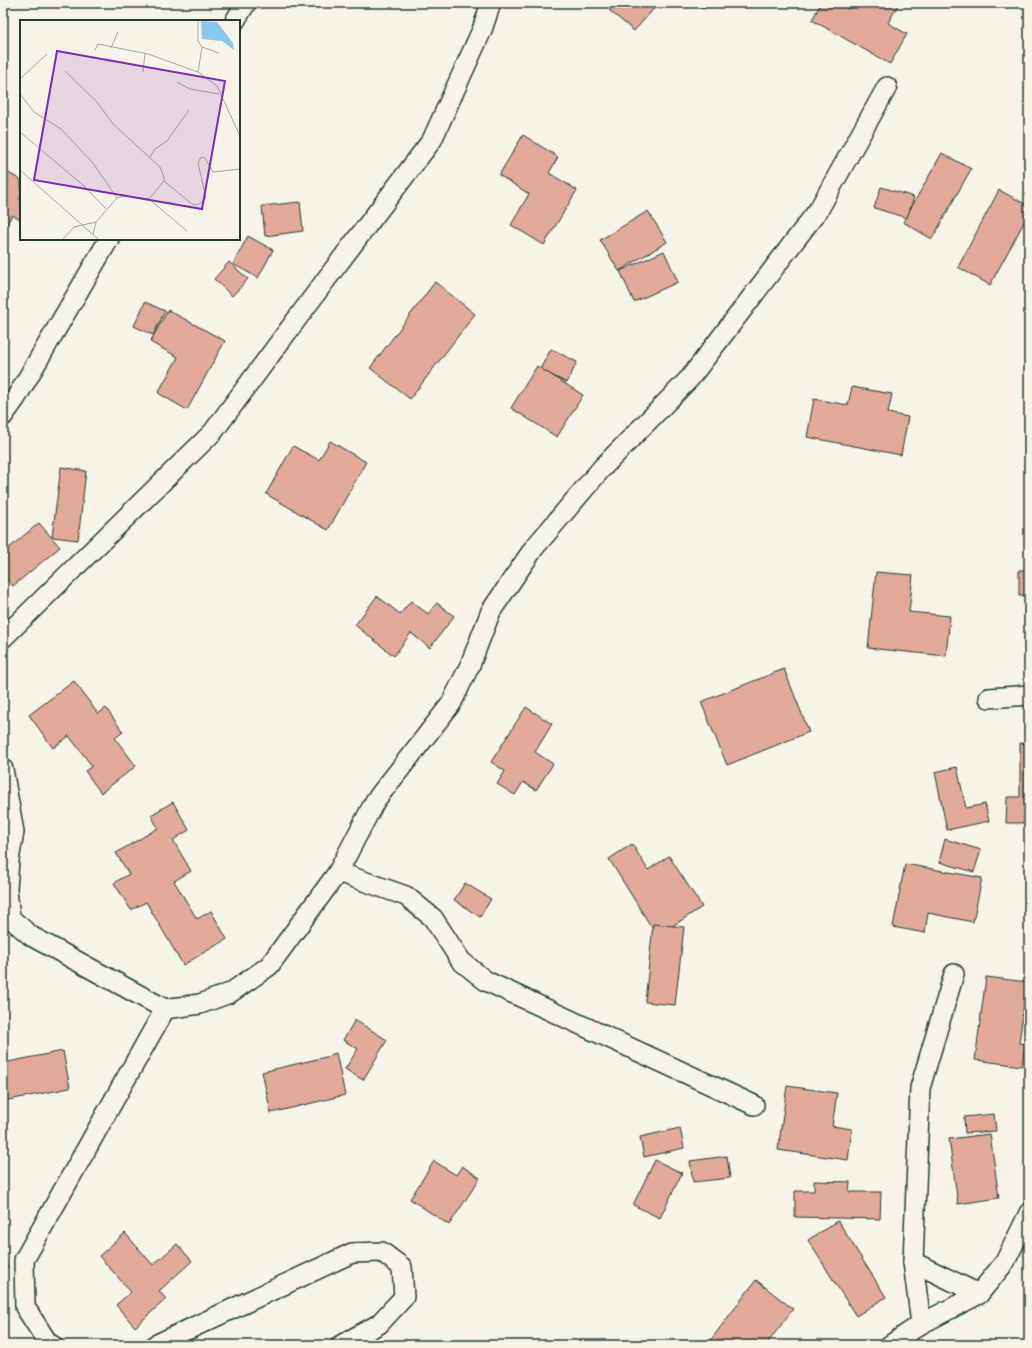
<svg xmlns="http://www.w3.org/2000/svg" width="1032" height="1348" viewBox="0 0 1032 1348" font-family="Pangolin,sans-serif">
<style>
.building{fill:#e1a99a;stroke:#1f3d34}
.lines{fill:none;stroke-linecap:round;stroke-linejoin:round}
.minor-casing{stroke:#1f3d34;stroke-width:22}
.minor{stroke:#f7f3e8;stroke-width:19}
.inset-road{fill:none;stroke:#a1aaa0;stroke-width:1}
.view{fill:#7b2cbf;fill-opacity:0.15;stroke:#7b2cbf;stroke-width:2}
.inset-edge{fill:none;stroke:#1f3d34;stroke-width:2}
</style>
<rect width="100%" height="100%" fill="#f7f3e8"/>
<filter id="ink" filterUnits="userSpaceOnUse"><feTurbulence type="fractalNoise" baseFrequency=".025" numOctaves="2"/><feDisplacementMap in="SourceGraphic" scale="8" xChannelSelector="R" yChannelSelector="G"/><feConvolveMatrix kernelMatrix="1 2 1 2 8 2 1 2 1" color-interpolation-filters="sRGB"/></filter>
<g filter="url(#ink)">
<!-- building -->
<g class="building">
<path d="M 615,3 L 659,3 L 634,31 L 609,10 Z"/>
<path d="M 694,3 L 709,3 L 704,9 Z"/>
<path d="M 821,3 L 838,3 L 848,9 L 852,3 L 899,3 L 888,23 L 907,34 L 890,64 L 812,20 Z"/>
<path d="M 523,135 L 558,157 L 549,173 L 577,190 L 544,245 L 511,225 L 529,194 L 499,175 Z"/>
<path d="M 942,153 L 971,169 L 932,239 L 903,222 Z"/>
<path d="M 3,170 L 21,180 L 21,195 L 19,199 L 21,201 L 21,220 L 12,215 L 3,231 Z"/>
<path d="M 881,187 L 914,197 L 907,218 L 874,208 Z"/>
<path d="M 999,190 L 1029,206 L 1029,213 L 990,285 L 958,267 Z"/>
<path d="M 300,202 L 303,231 L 265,236 L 262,206 Z"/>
<path d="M 648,211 L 667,242 L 619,271 L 600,240 Z"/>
<path d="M 248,236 L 273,250 L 258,278 L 233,264 Z"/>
<path d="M 664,251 L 678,282 L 634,302 L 620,271 Z"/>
<path d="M 229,262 L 248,279 L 232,296 L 214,279 Z"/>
<path d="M 435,282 L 475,314 L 410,399 L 370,368 Z"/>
<path d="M 145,302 L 165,311 L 153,335 L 134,326 Z"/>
<path d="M 168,310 L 225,341 L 187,410 L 158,393 L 178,357 L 150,342 Z"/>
<path d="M 551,349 L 577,362 L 567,383 L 540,369 Z"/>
<path d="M 537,366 L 583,395 L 557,437 L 511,408 Z"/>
<path d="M 852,387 L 892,394 L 888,413 L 908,417 L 901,455 L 807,437 L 814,399 L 848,405 Z"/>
<path d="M 330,441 L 366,462 L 328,530 L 266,494 L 293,446 L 319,460 Z"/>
<path d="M 61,467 L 86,471 L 78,540 L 52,537 Z"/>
<rect x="1026" y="512" width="3" height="21"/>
<path d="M 39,523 L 60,547 L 13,586 L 3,575 L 3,553 Z"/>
<rect x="1019" y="570" width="10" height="25"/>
<path d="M 876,572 L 913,575 L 909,612 L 950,616 L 946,656 L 868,648 Z"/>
<path d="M 377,596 L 400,614 L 411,601 L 428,614 L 437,603 L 454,616 L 430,648 L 411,633 L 394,656 L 355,625 Z"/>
<path d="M 784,669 L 809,732 L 727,765 L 701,702 Z"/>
<path d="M 74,681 L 98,714 L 106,708 L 123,732 L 115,738 L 136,766 L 101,793 L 85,771 L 92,766 L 69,736 L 53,748 L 29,715 Z"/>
<path d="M 526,707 L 552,724 L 535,752 L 553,764 L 536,790 L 523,782 L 515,795 L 497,784 L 505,771 L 491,762 Z"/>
<path d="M 1020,743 L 1029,744 L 1029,823 L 1006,823 L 1007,797 L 1020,797 Z"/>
<path d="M 957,767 L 966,808 L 985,804 L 989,821 L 947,830 L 935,772 Z"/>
<path d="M 173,802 L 189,830 L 173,840 L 191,871 L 174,881 L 197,919 L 211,911 L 227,939 L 183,965 L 146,902 L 131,910 L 114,883 L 129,874 L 116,853 L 158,828 L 151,815 Z"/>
<path d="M 945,839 L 981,850 L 974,872 L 939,862 Z"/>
<path d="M 632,844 L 648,870 L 669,856 L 702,907 L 657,936 L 609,859 Z"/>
<path d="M 905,864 L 982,878 L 973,922 L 928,913 L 925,933 L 893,927 Z"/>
<path d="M 465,883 L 491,899 L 480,917 L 454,900 Z"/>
<path d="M 653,924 L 684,927 L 675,1005 L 645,1002 Z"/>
<path d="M 986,977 L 1027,982 L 1019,1043 L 1025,1044 L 1022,1066 L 975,1060 Z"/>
<path d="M 355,1020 L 387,1040 L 363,1080 L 345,1069 L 358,1049 L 343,1040 Z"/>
<path d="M 63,1051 L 70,1088 L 3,1101 L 3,1063 Z"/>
<path d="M 336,1053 L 345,1095 L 271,1113 L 262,1072 L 330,1056 L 330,1055 Z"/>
<path d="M 787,1086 L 837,1093 L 832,1126 L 852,1129 L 848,1160 L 778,1150 Z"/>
<path d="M 994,1114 L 996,1131 L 965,1133 L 964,1117 Z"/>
<path d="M 680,1128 L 684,1148 L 644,1157 L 640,1137 Z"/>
<path d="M 990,1134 L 999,1198 L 958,1204 L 949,1139 Z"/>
<path d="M 727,1156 L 730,1178 L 693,1182 L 690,1161 Z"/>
<path d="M 655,1160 L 682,1173 L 660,1218 L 633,1205 Z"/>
<path d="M 434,1161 L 456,1175 L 462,1166 L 480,1178 L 449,1225 L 410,1199 Z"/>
<path d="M 814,1181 L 850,1182 L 849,1192 L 881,1192 L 880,1219 L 795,1217 L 795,1191 L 814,1191 Z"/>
<path d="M 838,1221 L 886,1297 L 856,1316 L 808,1240 Z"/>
<path d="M 125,1233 L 153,1265 L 177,1244 L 192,1261 L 159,1291 L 166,1299 L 135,1327 L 116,1305 L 131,1292 L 99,1256 Z"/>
<path d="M 3,1242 L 7,1268 L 3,1269 Z"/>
<path d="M 756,1280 L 793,1309 L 766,1345 L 707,1345 Z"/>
</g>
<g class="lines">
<defs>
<g id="minor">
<path d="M 235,21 L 246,3"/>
<path d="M 3,416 L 16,398 L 109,239"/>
<path d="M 3,638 L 213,432 L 328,277 L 432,140 L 482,30 L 491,3"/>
<path d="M 989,698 L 1029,695"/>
<path d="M 3,769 L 14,832 L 9,860 L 7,889 L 10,918 L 31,936 L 165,1009 L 200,1004 L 230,993 L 269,966 L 338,872 L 375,801 L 451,704 L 470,665 L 491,611 L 534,548 L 602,468 L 690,378 L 819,209 L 887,87"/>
<path d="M 338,872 L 406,896 L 433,918 L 461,961 L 486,981 L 754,1105"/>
<path d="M 913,1262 L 979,1294"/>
<path d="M 921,1324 L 913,1262 L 920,1088 L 954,974"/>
<path d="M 52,1345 L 48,1343 L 25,1307 L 24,1260 L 165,1009"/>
<path d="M 155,1345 L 352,1253 L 382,1252 L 402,1267 L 404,1297 L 379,1324 L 341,1345"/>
<path d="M 890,1345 L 921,1324 L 979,1294 L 1005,1262 L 1029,1213"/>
</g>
</defs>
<!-- minor casing -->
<use href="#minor" class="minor-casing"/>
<!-- minor -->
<use href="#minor" class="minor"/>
</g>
</g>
<!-- overview -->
<g transform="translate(20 20)">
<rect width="220" height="220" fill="#f7f3e8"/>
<path d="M 181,1 L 197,2 L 213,23 L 214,30 L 202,21 L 182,19 Z" fill="#8ac7eb"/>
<path class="inset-road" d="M 182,27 L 199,33M 91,28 L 98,12M 75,30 L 78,24 L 128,34 L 178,52 L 197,66 L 220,116M 45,51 L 77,82 L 94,105 L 140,147 L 144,157 L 144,161 L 129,179 L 105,176 L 97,178 L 76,202 L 73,215M 123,52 L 125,33M 178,52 L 182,27 L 178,21 L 178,1M 0,59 L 27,34M 157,62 L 170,69 L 199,74M 0,74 L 14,92 L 41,109 L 73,143 L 97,178M 0,112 L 64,166 L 86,189M 130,137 L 135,129 L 147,121 L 169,90M 0,150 L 78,219M 144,161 L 172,184 L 178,185 L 186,178 L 178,143 L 181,137 L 185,138 L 193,152 L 220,149M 129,179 L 167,211M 43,219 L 54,207 L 76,202"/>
<path class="view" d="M 37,31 L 205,61 L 182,189 L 14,160 Z"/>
<rect width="220" height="220" class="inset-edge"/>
</g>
<!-- margin -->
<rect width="1032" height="1348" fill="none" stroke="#f7f3e8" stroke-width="16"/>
<rect x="8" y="8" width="1016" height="1332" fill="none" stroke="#1f3d34" stroke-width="1.5" filter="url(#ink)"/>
</svg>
